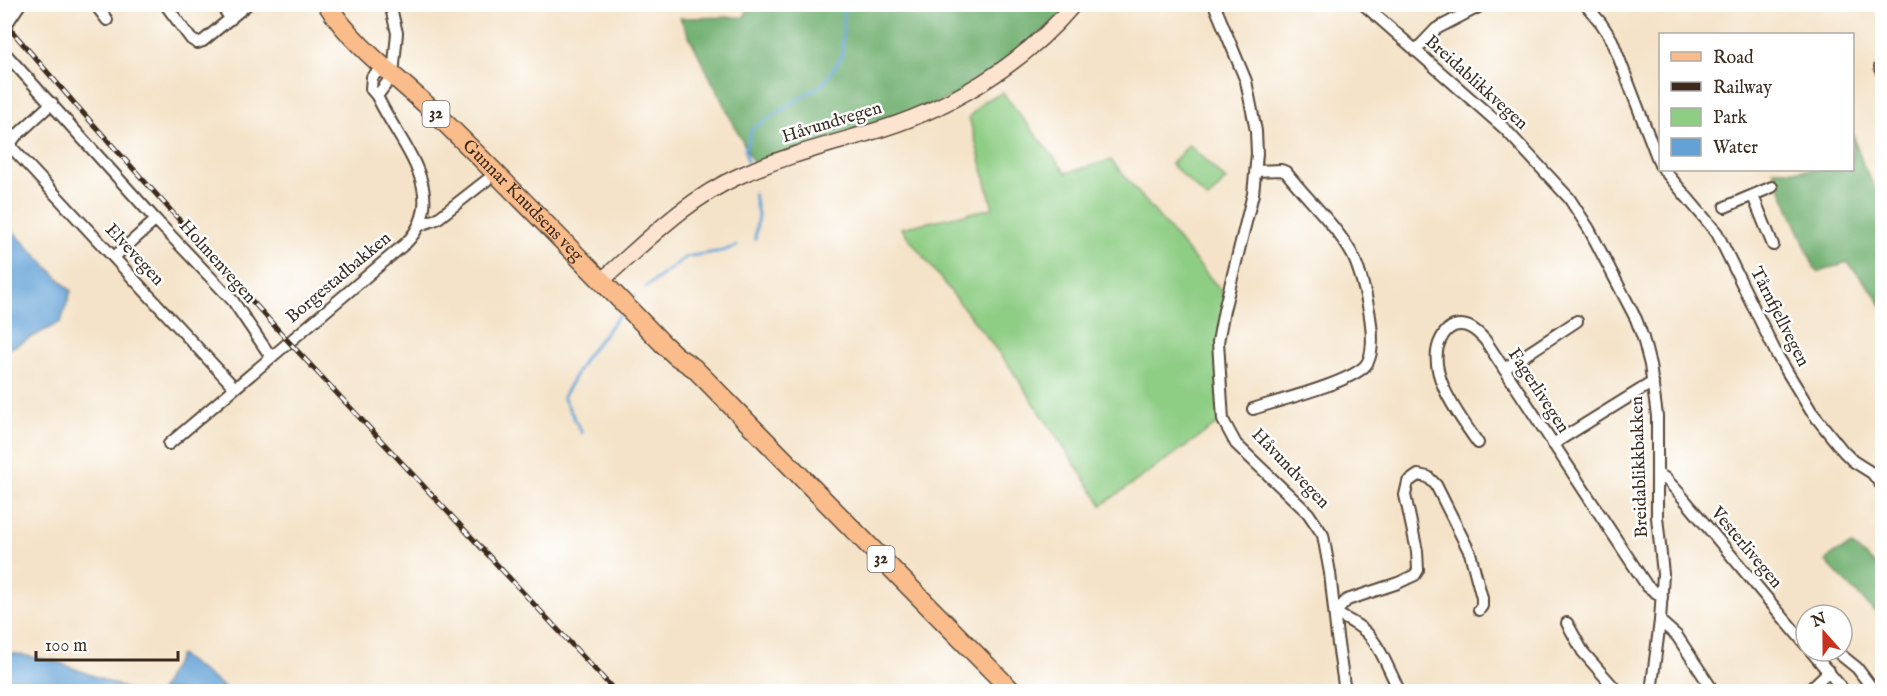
<svg xmlns="http://www.w3.org/2000/svg" width="1887" height="696" viewBox="0 0 1887 696" font-family="'IM FELL English',serif">
<style>
.green{fill:#8ecd84;stroke:#647c51;stroke-width:1.5}
.forest{fill:#72b072;stroke:#566d48;stroke-width:1.5}
.water{fill:#64a2d6;stroke:#50667a;stroke-width:1.5}
.lines{fill:none;stroke-linecap:round;stroke-linejoin:round}
.stream{stroke:#64a2d6;stroke-width:3}
.minor-casing{stroke:#574638;stroke-width:14}
.secondary-casing{stroke:#574638;stroke-width:18}
.primary-casing{stroke:#574638;stroke-width:21}
.minor{stroke:#fff;stroke-width:10}
.secondary{stroke:#fde4d0;stroke-width:15}
.primary{stroke:#f9bc8a;stroke-width:18}
.rail-casing{stroke:#3b2a1e;stroke-width:5}
.rail{stroke:#fff;stroke-width:3;stroke-dasharray:9;stroke-linecap:butt}
.labels{text-anchor:middle;dominant-baseline:central;stroke-width:5;stroke-linejoin:round;paint-order:stroke}
.shield{fill:#fff;stroke:#766a62;stroke-width:1.5}
.shield-label{font-size:16px;font-weight:bold;fill:#3b2a1e}
.street-label{font-size:18px;fill:#3b2a1e;stroke:#fff}
</style>
<rect width="100%" height="100%" fill="#fff"/>
<filter id="ink" filterUnits="userSpaceOnUse"><feTurbulence type="fractalNoise" baseFrequency=".0167" numOctaves="2"/><feDisplacementMap in="SourceGraphic" scale="12" xChannelSelector="R" yChannelSelector="G"/><feConvolveMatrix kernelMatrix="1 2 1 2 8 2 1 2 1" color-interpolation-filters="sRGB"/></filter>
<filter id="wash" filterUnits="userSpaceOnUse"><feTurbulence type="fractalNoise" baseFrequency=".008" numOctaves="4" result="noise"/><feDisplacementMap in="SourceGraphic" scale="24" xChannelSelector="R" yChannelSelector="G"/><feGaussianBlur stdDeviation="1.35" result="paint"/><feColorMatrix in="noise" values="0 0 0 0 0 0 0 0 0 0 0 0 0 0 0 0 0 1.4 0 .05"/><feComposite in="paint" operator="in"/></filter>
<g filter="url(#wash)">
<rect width="100%" height="100%" fill="#f4e3c8"/>
<!-- green -->
<g class="green">
<path d="M 1003,93 L 1066,173 L 1111,160 L 1227,298 L 1218,342 L 1223,420 L 1102,505 L 1010,367 L 901,228 L 993,208 L 969,117 L 984,101 Z"/>
<path d="M 1189,145 L 1226,180 L 1208,199 L 1171,164 Z"/>
</g>
<!-- forest -->
<g class="forest">
<path d="M 750,4 L 1067,4 L 1071,8 L 969,91 L 756,168 L 680,18 L 744,17 Z"/>
<path d="M 1853,135 L 1864,167 L 1882,201 L 1882,308 L 1876,295 L 1847,262 L 1819,272 L 1814,267 L 1773,170 L 1852,170 Z"/>
<path d="M 1852,545 L 1882,570 L 1882,619 L 1826,562 L 1831,555 Z"/>
</g>
<!-- water -->
<g class="water">
<path d="M 5,223 L 71,291 L 61,322 L 5,351 Z"/>
<path d="M 5,652 L 55,661 L 132,691 L 5,691 Z"/>
<path d="M 180,655 L 230,691 L 160,691 Z"/>
</g>
<g class="lines">
<!-- stream -->
<g class="stream">
<path d="M 747,162 L 745,150 L 752,129 L 824,83 L 842,56 L 844,4"/>
<path d="M 754,194 L 758,215 L 755,239"/>
<path d="M 646,287 L 686,257 L 722,251 L 737,246"/>
<path d="M 634,296 L 635,295"/>
<path d="M 582,433 L 563,397 L 585,358 L 622,312"/>
</g>
</g>
</g>
<g filter="url(#ink)">
<g class="lines">
<defs>
<g id="minor">
<path d="M 95,4 L 107,20"/>
<path d="M 165,4 L 191,39 L 197,43 L 203,41 L 248,4"/>
<path d="M 220,4 L 231,19"/>
<path d="M 1214,4 L 1246,81 L 1256,131 L 1257,154 L 1253,194 L 1224,310 L 1218,342 L 1223,420 L 1236,444 L 1308,513 L 1323,535 L 1330,573 L 1337,637 L 1345,692"/>
<path d="M 1363,4 L 1505,129 L 1569,198 L 1589,229 L 1636,319 L 1643,338 L 1650,365 L 1657,416 L 1657,517 L 1663,574 L 1660,621 L 1651,692"/>
<path d="M 1585,4 L 1601,23 L 1612,40 L 1660,165"/>
<path d="M 4,28 L 20,4"/>
<path d="M 1415,51 L 1436,29 L 1484,4"/>
<path d="M 4,52 L 156,220 L 233,301 L 271,357"/>
<path d="M 1880,67 L 1882,73"/>
<path d="M 377,96 L 393,75 L 397,33 L 390,4"/>
<path d="M 52,103 L 15,137 L 11,143 L 13,149 L 234,387"/>
<path d="M 1664,170 L 1717,233 L 1777,355 L 1811,411 L 1843,451 L 1853,461 L 1872,473 L 1882,486"/>
<path d="M 1753,196 L 1773,245"/>
<path d="M 1725,207 L 1772,187"/>
<path d="M 420,225 L 437,219 L 487,180"/>
<path d="M 114,257 L 156,220"/>
<path d="M 1504,369 L 1577,321"/>
<path d="M 1253,409 C 1280,400 1345,384 1364,367 C 1383,350 1363,275 1352,254 C 1335,224 1307,199 1286,172 L 1281,170 L 1257,171"/>
<path d="M 1478,443 C 1460,417 1424,371 1441,339 C 1444,333 1448,328 1454,326 C 1467,322 1477,331 1485,340 L 1647,586 L 1662,597"/>
<path d="M 169,444 L 406,243 C 453,195 398,142 377,96 L 371,89 L 372,77 L 383,67 L 394,64"/>
<path d="M 1553,444 L 1653,382"/>
<path d="M 1658,474 L 1665,478 L 1679,493 L 1806,645"/>
<path d="M 1660,621 L 1677,636 L 1714,692"/>
<path d="M 1567,623 L 1583,652 L 1618,692"/>
<path d="M 1811,651 L 1845,692"/>
<path d="M 1836,651 L 1857,668 L 1875,692"/>
<path d="M 1400,692 C 1390,673 1382,649 1367,633 C 1358,624 1346,619 1335,613 L 1347,600 L 1398,583 L 1415,575 L 1418,570 L 1417,551 L 1405,495 L 1408,482 L 1418,475 L 1428,477 L 1436,485 L 1470,553 L 1482,598 L 1482,606 L 1479,610"/>
<path d="M 1807,692 L 1829,671"/>
</g>
<path id="secondary" d="M 601,281 C 645,243 685,200 739,176 C 781,157 824,146 868,133 C 946,111 1021,67 1074,4"/>
<g id="primary">
<path id="s1" d="M 327,4 C 354,48 399,78 436,114 C 513,189 588,267 663,344 L 676,356 L 694,368 L 1013,692"/>
</g>
</defs>
<!-- minor casing -->
<use href="#minor" class="minor-casing"/>
<!-- secondary casing -->
<use href="#secondary" class="secondary-casing"/>
<!-- primary casing -->
<use href="#primary" class="primary-casing"/>
<!-- minor -->
<use href="#minor" class="minor"/>
<!-- secondary -->
<use href="#secondary" class="secondary"/>
<!-- primary -->
<use href="#primary" class="primary"/>
<defs>
<path id="rail" d="M 4,22 L 75,104 L 289,342 L 616,692"/>
</defs>
<!-- rail casing -->
<use href="#rail" class="rail-casing"/>
<!-- rail -->
<use href="#rail" class="rail"/>
</g>
</g>
<g class="labels">
<!-- shield labels -->
<g class="shield">
<rect x="422.5" y="101" width="27" height="26" rx="4.5"/>
<rect x="867.5" y="546" width="27" height="26" rx="4.5"/>
</g>
<g class="shield-label">
<text x="436" y="114">32</text>
<text x="881" y="559">32</text>
</g>
<!-- street labels -->
<g class="street-label">
<text transform="translate(1476 83) rotate(42)">Breidablikkvegen</text>
<text transform="translate(832 123) rotate(-17)">Håvundvegen</text>
<text stroke="none"><textPath href="#s1" startOffset="278">Gunnar Knudsens veg</textPath></text>
<text transform="translate(134 255) rotate(47)">Elvevegen</text>
<text transform="translate(217 262) rotate(48)">Holmenvegen</text>
<text transform="translate(339 278) rotate(-40)">Borgestadbakken</text>
<text transform="translate(1779 317) rotate(63)">Tårnfjellvegen</text>
<text transform="translate(1538 391) rotate(57)">Fagerlivegen</text>
<text transform="translate(1640 467) rotate(-92)">Breidablikkbakken</text>
<text transform="translate(1290 469) rotate(46)">Håvundvegen</text>
<text transform="translate(1746 548) rotate(50)">Vesterlivegen</text>
</g>
</g>
<!-- margin -->
<rect width="1887" height="696" fill="none" stroke="#fff" stroke-width="24"/>
<!-- legend -->
<rect x="1659" y="33" width="195" height="138" fill="#ffffff" stroke="#b1aaa5" stroke-width="1.5"/>
<rect x="1671" y="52" width="30" height="9" fill="#f9bc8a" stroke="#b1aaa5" stroke-width="1.5"/>
<text x="1713" y="63" font-size="18" fill="#3b2a1e">Road</text>
<rect x="1671" y="82" width="30" height="9" fill="#3b2a1e" stroke="#b1aaa5" stroke-width="1.5"/>
<text x="1713" y="93" font-size="18" fill="#3b2a1e">Railway</text>
<rect x="1671" y="108" width="30" height="18" fill="#8ecd84" stroke="#b1aaa5" stroke-width="1.5"/>
<text x="1713" y="123" font-size="18" fill="#3b2a1e">Park</text>
<rect x="1671" y="138" width="30" height="18" fill="#64a2d6" stroke="#b1aaa5" stroke-width="1.5"/>
<text x="1713" y="153" font-size="18" fill="#3b2a1e">Water</text>
<!-- north arrow -->
<g transform="translate(1824 633) rotate(339)"><circle r="28" fill="#ffffff" stroke="#b1aaa5" stroke-width="1.5"/>
<path d="M0-4.5L10 22L0 15L-10 22Z" fill="#c8321e"/>
<text y="-9" font-size="16" font-weight="bold" text-anchor="middle" fill="#3b2a1e">N</text>
</g>
<!-- scale -->
<path d="M36 651v9h142v-9" fill="none" stroke="#3b2a1e" stroke-width="3"/>
<text x="45" y="651" font-size="18" fill="#3b2a1e" stroke="#ffffff" stroke-width="4.5" paint-order="stroke">100 m</text>
</svg>
